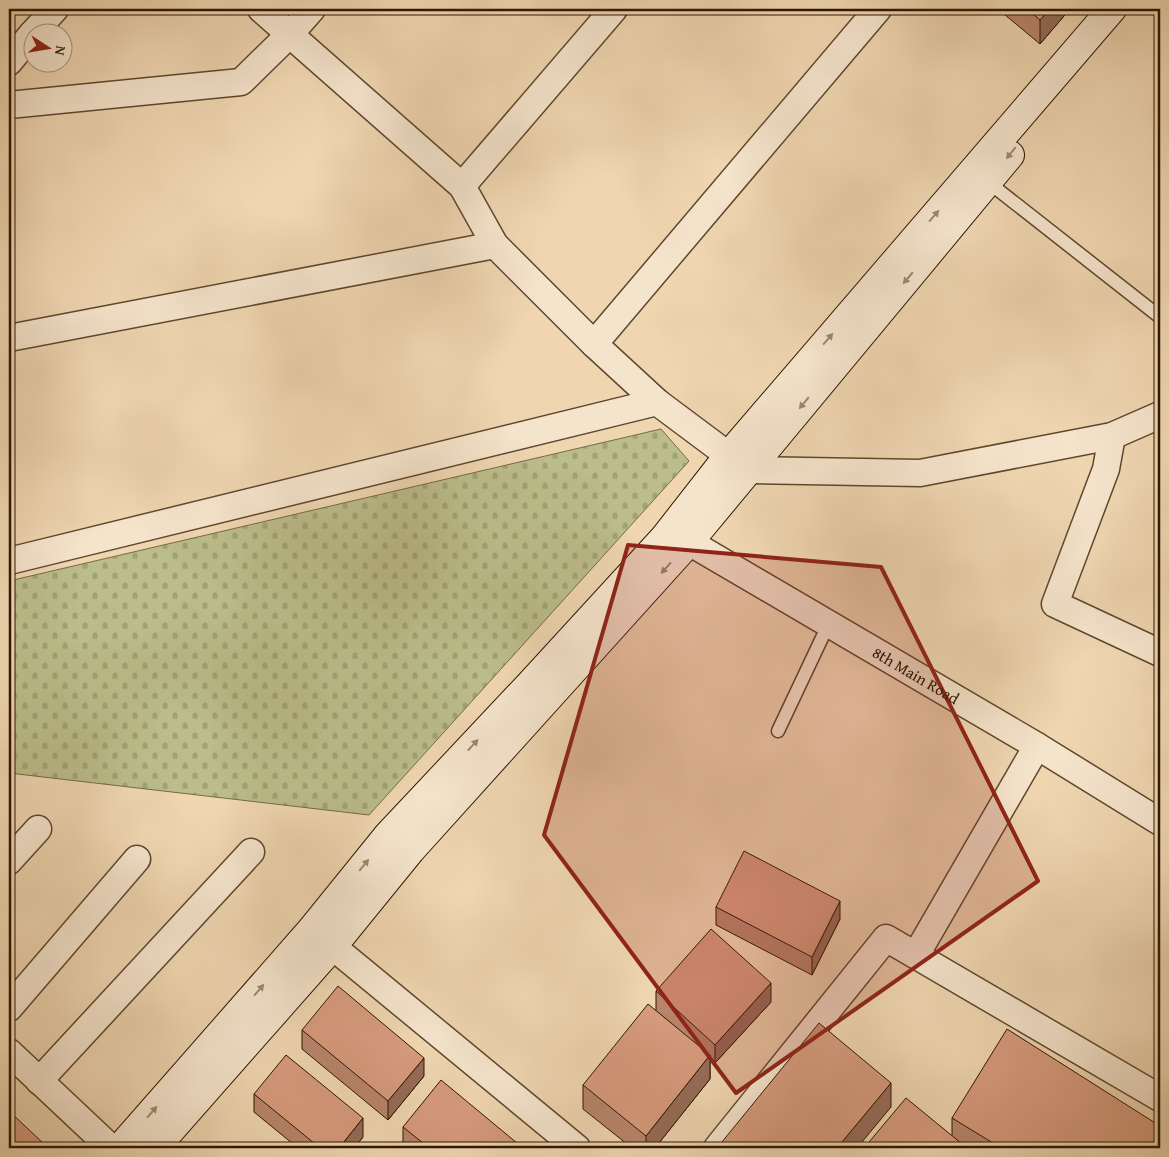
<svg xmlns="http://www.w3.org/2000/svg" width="1169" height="1157" viewBox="0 0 1169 1157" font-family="'Gentium Book Plus',serif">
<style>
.cemetery{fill:url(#cemetery-stones);stroke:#746a45}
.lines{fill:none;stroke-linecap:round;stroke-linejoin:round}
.lane-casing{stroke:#5e472c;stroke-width:15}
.street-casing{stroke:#5e472c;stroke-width:29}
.secondary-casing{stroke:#2e1700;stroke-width:30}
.lane{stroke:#f5e4cc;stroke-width:12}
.street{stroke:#f5e4cc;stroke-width:26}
.secondary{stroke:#f5e4cc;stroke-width:28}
.wall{fill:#b8856c;stroke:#2e1700}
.shaded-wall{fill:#966c58;stroke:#2e1700}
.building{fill:#d69b7d;stroke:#2e1700}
.oneway{fill:#9b8870}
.marked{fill:#8f2418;fill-opacity:0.2;stroke:#8f2418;stroke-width:4;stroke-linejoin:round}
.labels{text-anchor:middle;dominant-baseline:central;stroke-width:5;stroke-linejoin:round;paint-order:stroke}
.street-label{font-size:16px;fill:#2e1700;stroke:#f5e4cc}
</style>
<defs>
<pattern id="cemetery-stones" width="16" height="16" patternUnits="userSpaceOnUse" patternTransform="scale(1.25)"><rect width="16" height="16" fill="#bbbd8a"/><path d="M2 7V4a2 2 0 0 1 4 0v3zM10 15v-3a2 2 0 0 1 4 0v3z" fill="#a1a275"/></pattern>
</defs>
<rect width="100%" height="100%" fill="#efd6b1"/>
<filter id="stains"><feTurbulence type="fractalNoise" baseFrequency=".004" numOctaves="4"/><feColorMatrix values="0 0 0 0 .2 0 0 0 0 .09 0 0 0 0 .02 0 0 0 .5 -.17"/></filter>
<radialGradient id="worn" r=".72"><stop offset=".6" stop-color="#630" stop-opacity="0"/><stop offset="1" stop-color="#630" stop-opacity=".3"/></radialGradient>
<!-- cemetery -->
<path class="cemetery" d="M 661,429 L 689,461 L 369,815 L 9,773 L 9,581 Z"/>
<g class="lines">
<defs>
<g id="lane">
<path d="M 988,182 L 1160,317"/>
<path d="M 778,731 L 829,623"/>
</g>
<g id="street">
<path d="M 261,9 L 462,186 L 495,245 L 594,344 L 657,402 L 748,470 L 920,473 L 1112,436 L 1160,415"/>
<path d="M 34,32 L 55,9"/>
<path d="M 9,62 L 32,34"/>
<path d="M 9,105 L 241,82 L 290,34 L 312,9"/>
<path d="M 462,186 L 614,9"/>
<path d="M 9,338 L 495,245"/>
<path d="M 594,344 L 878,9"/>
<path d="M 1112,436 L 1106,469 L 1055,604 L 1160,653"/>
<path id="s1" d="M 672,530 L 689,542 L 1037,746 L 1160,822"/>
<path d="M 9,561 L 657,402"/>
<path d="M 9,861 L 38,829"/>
<path d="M 315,932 L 577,1148"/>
<path d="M 916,955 L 1037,746"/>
<path d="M 9,1008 L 137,859"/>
<path d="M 9,1052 L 111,1148"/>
<path d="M 39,1081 L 251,852"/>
<path d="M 717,1148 L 886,938 L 1160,1098"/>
</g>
<g id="secondary">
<path d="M 120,1148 L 312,929 L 388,835 L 530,684 L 664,538 L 728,456 L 1112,9"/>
<path d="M 155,1148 L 333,946 L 411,850 L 689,542 L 1010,155"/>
</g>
</defs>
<!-- lane casing -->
<use href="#lane" class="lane-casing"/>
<!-- street casing -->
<use href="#street" class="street-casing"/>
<!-- secondary casing -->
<use href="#secondary" class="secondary-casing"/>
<!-- lane -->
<use href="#lane" class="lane"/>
<!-- street -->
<use href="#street" class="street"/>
<!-- secondary -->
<use href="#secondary" class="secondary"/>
</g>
<!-- wall -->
<g class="wall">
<path d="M 998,9 L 1070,9 L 1040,44 Z"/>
<path d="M 716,907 L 840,919 L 812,975 L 716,925 Z"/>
<path d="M 656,991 L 771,1002 L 715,1063 L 710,1059 L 710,1079 L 655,1148 L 632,1148 L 583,1109 L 583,1085 L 656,1010 Z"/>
<path d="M 302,1030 L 424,1076 L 388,1120 L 302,1049 Z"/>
<path d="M 254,1094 L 363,1137 L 354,1148 L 298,1148 L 254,1112 Z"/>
<path d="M 952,1118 L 1160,1148 L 864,1148 L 952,1136 Z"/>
<path d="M 403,1127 L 523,1148 L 407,1148 L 403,1145 Z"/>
</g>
<!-- shaded-wall -->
<g class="shaded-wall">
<path d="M 1050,9 L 1070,9 L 1040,44 L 1040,20 Z"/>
<path d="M 840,901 L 840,919 L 812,975 L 812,957 Z"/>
<path d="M 771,983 L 771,1002 L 715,1063 L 715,1045 Z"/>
<path d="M 710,1055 L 710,1079 L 655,1148 L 646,1148 L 646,1136 Z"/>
<path d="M 424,1058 L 424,1076 L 388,1120 L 388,1101 Z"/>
<path d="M 891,1083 L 891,1107 L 857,1148 L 837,1148 Z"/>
<path d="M 363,1118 L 363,1137 L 354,1148 L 339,1148 Z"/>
<path d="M 43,1143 L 43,1148 L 38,1148 Z"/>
</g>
<!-- building -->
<g class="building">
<path d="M 1027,9 L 1050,9 L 1040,20 Z"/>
<path d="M 744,851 L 840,901 L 812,957 L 716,907 Z"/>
<path d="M 711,929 L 771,983 L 715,1045 L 656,991 Z"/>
<path d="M 338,986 L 424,1058 L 388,1101 L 302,1030 Z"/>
<path d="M 648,1004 L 710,1055 L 646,1136 L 583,1085 Z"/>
<path d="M 819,1023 L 891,1083 L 837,1148 L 717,1148 Z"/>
<path d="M 1007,1029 L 1160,1126 L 1160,1148 L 1001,1148 L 952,1118 Z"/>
<path d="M 286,1055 L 363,1118 L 339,1148 L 320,1148 L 254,1094 Z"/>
<path d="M 441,1080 L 523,1148 L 429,1148 L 403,1127 Z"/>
<path d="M 906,1098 L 967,1148 L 864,1148 Z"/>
<path d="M 9,1111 L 43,1143 L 38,1148 L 9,1148 Z"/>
</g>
<!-- one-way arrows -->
<defs><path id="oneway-solid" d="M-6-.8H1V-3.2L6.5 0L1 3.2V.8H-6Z" transform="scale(1.25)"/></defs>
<g class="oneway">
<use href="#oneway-solid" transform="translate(1011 153) rotate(129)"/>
<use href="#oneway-solid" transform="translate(934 216) rotate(-49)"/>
<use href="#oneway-solid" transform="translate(908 278) rotate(130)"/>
<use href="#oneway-solid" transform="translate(828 339) rotate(-49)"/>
<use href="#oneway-solid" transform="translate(804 403) rotate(130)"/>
<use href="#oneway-solid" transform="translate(666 568) rotate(132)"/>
<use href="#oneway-solid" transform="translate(473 745) rotate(-47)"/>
<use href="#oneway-solid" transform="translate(364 865) rotate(-51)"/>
<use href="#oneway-solid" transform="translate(259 990) rotate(-49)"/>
<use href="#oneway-solid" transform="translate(152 1112) rotate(-49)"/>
</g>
<!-- marked area -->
<path class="marked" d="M 628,545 L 881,567 L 1038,881 L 736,1093 L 544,835 Z"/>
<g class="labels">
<!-- street labels -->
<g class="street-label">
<text stroke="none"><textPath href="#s1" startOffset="284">8th Main Road</textPath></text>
</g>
</g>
<!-- margin -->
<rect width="1169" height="1157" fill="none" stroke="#efd6b1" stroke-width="30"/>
<rect x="10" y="10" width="1149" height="1137" fill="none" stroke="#2e1700" stroke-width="2.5"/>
<rect x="15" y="15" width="1139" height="1127" fill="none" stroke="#2e1700"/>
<!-- north arrow -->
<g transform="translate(48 48) rotate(102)"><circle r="24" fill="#f5e4cc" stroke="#a5927a"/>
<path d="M0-4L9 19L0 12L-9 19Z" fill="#8f2418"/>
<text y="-8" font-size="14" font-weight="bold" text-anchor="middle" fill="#2e1700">N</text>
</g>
<rect width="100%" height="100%" filter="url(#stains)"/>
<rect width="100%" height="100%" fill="url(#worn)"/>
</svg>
